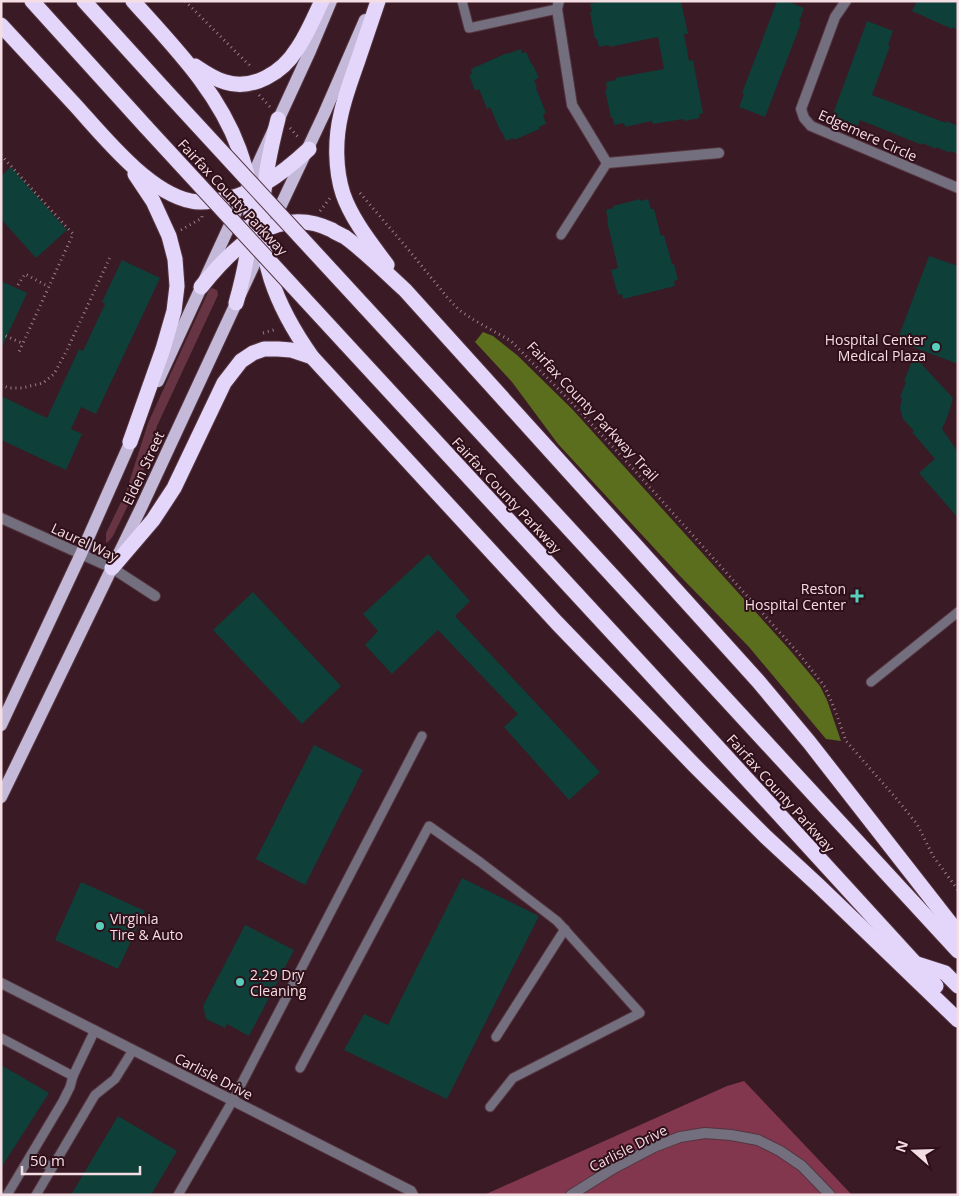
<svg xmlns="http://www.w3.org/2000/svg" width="959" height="1196" viewBox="0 0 959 1196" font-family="'Open Sans',sans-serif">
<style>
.green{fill:#673443}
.forest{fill:#82374f}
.water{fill:#5b6e1e}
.building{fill:#0e3f38}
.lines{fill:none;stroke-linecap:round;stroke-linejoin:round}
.lane-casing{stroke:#54353f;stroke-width:11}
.street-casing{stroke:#54353f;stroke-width:12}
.primary-casing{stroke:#54353f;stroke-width:14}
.highway-casing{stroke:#54353f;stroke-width:17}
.path{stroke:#9a7f87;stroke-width:3;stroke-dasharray:1 4;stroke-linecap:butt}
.lane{stroke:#746f7e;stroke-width:9}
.street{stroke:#746f7e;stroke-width:10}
.primary{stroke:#c4b9d8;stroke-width:12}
.highway{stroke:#e4d6fb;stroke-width:15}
.highway-bridge-casing{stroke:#54353f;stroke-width:17;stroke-linecap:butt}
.highway-bridge{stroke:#e4d6fb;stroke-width:15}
.poi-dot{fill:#5acebc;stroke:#2f101a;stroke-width:2}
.labels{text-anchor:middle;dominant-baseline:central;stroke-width:4;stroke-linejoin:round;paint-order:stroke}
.street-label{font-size:14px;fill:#f4dde3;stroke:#2f101a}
.poi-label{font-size:14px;fill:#f4dde3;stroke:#2f101a;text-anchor:end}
</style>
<rect width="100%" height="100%" fill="#3a1a24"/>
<!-- green -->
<path class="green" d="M 212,288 L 217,290 L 218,295 L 157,426 L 140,481 L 113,536 L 109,541 L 106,543 L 106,533 L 126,492 L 148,423 L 209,290 Z"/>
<!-- forest -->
<path class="forest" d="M 744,1081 L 852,1195 L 484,1195 L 727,1086 Z"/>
<!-- water -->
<path class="water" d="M 483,332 L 493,336 L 517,355 L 573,410 L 789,649 L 820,686 L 827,700 L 841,741 L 826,739 L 749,647 L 680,576 L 558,444 L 512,382 L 475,342 Z"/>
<!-- building -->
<g class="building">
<path d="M 600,1 L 681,1 L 688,34 L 684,34 L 689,61 L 693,60 L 703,113 L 699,114 L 700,118 L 684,121 L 683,119 L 653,124 L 652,121 L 625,127 L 624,123 L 614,125 L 613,118 L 611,118 L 605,90 L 607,89 L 606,82 L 616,80 L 615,78 L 664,69 L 658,37 L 609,47 L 609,45 L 599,47 L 597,39 L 595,39 L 590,12 L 592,12 L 590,4 Z"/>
<path d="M 777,1 L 787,1 L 804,8 L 799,22 L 801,23 L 765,117 L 739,107 L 744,94 L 742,93 Z"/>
<path d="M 917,1 L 958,1 L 958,30 L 953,27 L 952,29 L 912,11 Z"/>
<path d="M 867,21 L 893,31 L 888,45 L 890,46 L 872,95 L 946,123 L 946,121 L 958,126 L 958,154 L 950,151 L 950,153 L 936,147 L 936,149 L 922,143 L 922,145 L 860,120 L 858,126 L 832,117 Z"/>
<path d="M 521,49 L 522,53 L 526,52 L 532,65 L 533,65 L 539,78 L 534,80 L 537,87 L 536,88 L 546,113 L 543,114 L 546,124 L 539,127 L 540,129 L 514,140 L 513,138 L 506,141 L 502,132 L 501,132 L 490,107 L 487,109 L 479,89 L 475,91 L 469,75 L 472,74 L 471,69 L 507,53 L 507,54 Z"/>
<path d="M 11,167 L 67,230 L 36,258 L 1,219 L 1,176 Z"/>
<path d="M 640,199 L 641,201 L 648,199 L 651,209 L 654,209 L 661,236 L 664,235 L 672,264 L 674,264 L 678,280 L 674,281 L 675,286 L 623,299 L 622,294 L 618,295 L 611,270 L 618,268 L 607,221 L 608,220 L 606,210 L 613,208 L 613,206 Z"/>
<path d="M 929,256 L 958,266 L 958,364 L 897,341 Z"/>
<path d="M 122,260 L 160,278 L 96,414 L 81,407 L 71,429 L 82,434 L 66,470 L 1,440 L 1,396 L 47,418 L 79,349 L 83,351 L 105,304 L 102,302 Z"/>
<path d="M 1,281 L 27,293 L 1,349 Z"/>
<path d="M 914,356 L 953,398 L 948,415 L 942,429 L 958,452 L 958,518 L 919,473 L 935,459 L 912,432 L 914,431 L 903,419 L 900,408 L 902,398 L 900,397 L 906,382 L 904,381 Z"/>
<path d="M 428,554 L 470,601 L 455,616 L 600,772 L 569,800 L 504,727 L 518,714 L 438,630 L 392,674 L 365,645 L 378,631 L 363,614 Z"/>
<path d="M 253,592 L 341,686 L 302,724 L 213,630 Z"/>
<path d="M 314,745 L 363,770 L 305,885 L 256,859 Z"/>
<path d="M 462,878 L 539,916 L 447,1099 L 344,1050 L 364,1014 L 388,1025 Z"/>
<path d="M 81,882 L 145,911 L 118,969 L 55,940 Z"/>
<path d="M 245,925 L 294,950 L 249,1036 L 227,1024 L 225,1028 L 206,1019 L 203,1006 Z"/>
<path d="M 1,1065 L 49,1093 L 1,1168 Z"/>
<path d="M 118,1116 L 177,1151 L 151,1195 L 71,1195 Z"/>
</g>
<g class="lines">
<defs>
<g id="lane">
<path d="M 462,1 L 469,28 L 557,9"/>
<path d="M 561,235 L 607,163"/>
<path d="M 871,682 L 958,612"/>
<path d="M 496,1037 L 565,929"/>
<path d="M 1,1038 L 73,1076"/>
<path d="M 300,1068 L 429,826 L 480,862 L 557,921 L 640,1013 L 513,1078 L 490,1107"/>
<path d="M 31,1155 L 52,1168"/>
<path d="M 7,1195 L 63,1101 L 70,1087 L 73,1076 L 95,1030"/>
<path d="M 36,1195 L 95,1095 L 115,1079 L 133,1050"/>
<path d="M 178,1195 L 233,1100 L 422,736"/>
</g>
<g id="street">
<path d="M 559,1 L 557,9 L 572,105 L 607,163 L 719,153"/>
<path d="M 846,1 L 835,17 L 801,109 L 804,118 L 811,126 L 958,188"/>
<path d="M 1,518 L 112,568 L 155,596"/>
<path d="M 1,983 L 411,1191 L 413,1195"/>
<path d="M 571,1195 L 614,1168 L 654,1147 L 680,1137 L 705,1133 L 731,1135 L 758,1140 L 780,1151 L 802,1166 L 830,1195"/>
</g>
<g id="primary">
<path d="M 274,220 L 324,114 L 365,20"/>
<path d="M 158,381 L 310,51 L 331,1"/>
<path d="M 1,725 L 81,554 L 134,434"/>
<path d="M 1,797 L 141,508 L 264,243"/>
</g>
<g id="highway">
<path d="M 32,1 L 146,127"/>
<path d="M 84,1 L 164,89"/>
<path d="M 133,1 C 174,47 218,91 239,149 C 244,163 248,176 250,190 C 254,227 246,268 236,303"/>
<path d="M 378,1 C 371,22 364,42 357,63 C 351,80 345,96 341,114 C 335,139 335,169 343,194 C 352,220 371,243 387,265"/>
<path d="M 1,25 C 26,52 51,79 76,106 C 104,137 149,193 191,201 C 199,203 206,202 214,201 C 252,197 282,174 309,149"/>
<path d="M 195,66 C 204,72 214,79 225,82 C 253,91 283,72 297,49 C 307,35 314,17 322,1"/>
<path d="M 278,119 C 265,170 254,227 271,279 C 280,307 295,333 312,357 L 557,623 L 694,765 L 766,837 L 819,886 L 958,1020"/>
<path d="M 201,287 C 233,247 277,203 332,230 C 336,233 341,235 345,237 C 367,253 386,273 405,290 L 758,681 L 809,742 L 958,933"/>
<path d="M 364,306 L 958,951"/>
<path d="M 345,343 L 691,718 L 936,986"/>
<path d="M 130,442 L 163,349 L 174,311 L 177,286 L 175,259 L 169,236 L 153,201 L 135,174"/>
<path d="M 112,568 L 153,520 L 174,488 L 224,383 L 241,361 L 253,353 L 264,349 L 278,349 L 291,350 L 312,357"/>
<path d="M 917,964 L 945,973 L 958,986"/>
</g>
</defs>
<!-- lane casing -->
<use href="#lane" class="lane-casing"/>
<!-- street casing -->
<use href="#street" class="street-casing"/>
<!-- primary casing -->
<use href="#primary" class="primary-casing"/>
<!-- highway casing -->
<use href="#highway" class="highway-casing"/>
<!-- path -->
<g class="path">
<path d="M 185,1 L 249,65 L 250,69"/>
<path d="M 259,95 L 270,107"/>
<path d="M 290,128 L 299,138"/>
<path d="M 1,155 L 73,234 L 18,354"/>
<path d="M 360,193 L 407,248 L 447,297 L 459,310 L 474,320 L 511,341 L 571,402 L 637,473 L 800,655 L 825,687 L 835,710 L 846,741 L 895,797 L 917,824 L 933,856 L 958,890"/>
<path d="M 320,211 L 330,198"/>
<path d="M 181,230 L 202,218 L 202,216"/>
<path d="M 18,285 L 25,274 L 49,287"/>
<path d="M 263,333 L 277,329"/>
<path d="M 1,334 L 22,343"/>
<path d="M 1,385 L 9,388 L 22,388 L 43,383 L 54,374 L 67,350 L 111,255"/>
</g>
<!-- lane -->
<use href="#lane" class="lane"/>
<!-- street -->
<use href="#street" class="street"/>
<!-- primary -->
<use href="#primary" class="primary"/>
<!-- highway -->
<use href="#highway" class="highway"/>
<defs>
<g id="highway-bridge">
<path d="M 164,89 L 364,306"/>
<path d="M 146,127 L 345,343"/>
</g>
</defs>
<!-- highway-bridge casing -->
<use href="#highway-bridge" class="highway-bridge-casing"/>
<!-- highway-bridge -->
<use href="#highway-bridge" class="highway-bridge"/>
</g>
<!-- markers -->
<g class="poi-dot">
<circle cx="936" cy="347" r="5"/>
<path d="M854.5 588.5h5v5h5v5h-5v5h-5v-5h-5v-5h5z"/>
<circle cx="100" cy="926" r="5"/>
<circle cx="240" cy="982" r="5"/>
</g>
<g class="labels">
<!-- street labels -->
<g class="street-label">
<text transform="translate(868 135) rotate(24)">Edgemere Circle</text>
<text transform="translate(233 197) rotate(47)">Fairfax County Parkway</text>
<text transform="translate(593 411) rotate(47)">Fairfax County Parkway Trail</text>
<text transform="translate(143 468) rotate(-65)">Elden Street</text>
<text transform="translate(507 495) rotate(47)">Fairfax County Parkway</text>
<text transform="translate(85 542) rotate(25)">Laurel Way</text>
<text transform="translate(781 793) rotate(48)">Fairfax County Parkway</text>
<text transform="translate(214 1076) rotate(27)">Carlisle Drive</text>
<text transform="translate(628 1148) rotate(-27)">Carlisle Drive</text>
</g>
<!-- poi labels -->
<g class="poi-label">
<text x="926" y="339">Hospital Center<tspan x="926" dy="16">Medical Plaza</tspan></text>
<text x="846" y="588">Reston<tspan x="846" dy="16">Hospital Center</tspan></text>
<text x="110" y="918" text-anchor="start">Virginia<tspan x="110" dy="16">Tire &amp; Auto</tspan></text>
<text x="250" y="974" text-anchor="start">2.29 Dry<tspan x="250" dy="16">Cleaning</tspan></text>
</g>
</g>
<!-- border -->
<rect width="959" height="1196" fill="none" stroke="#f4dde3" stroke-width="5"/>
<!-- north arrow -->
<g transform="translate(914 1151) rotate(290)" stroke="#2f101a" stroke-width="4" paint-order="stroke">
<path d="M0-4L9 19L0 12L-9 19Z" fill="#f4dde3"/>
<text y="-8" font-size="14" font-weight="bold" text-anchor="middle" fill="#f4dde3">N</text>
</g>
<!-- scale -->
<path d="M22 1166v8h118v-8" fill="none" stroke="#f4dde3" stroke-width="2.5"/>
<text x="30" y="1166" font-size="15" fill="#f4dde3" stroke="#2f101a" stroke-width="4" paint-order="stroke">50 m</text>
</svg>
